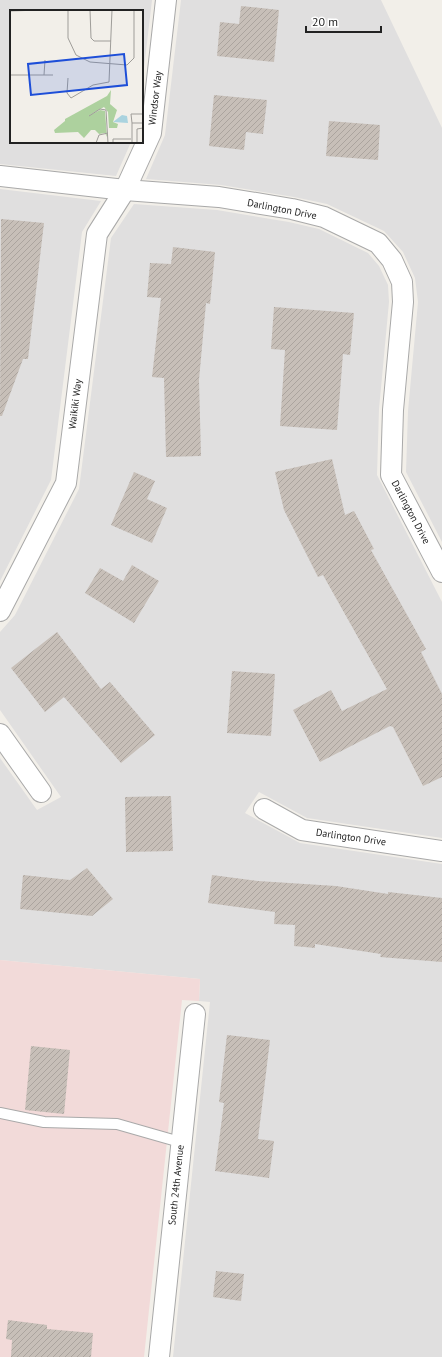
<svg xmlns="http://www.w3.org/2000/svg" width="442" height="1357" viewBox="0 0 442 1357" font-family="'PT Sans',sans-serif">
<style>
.residential{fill:#e0dfdf}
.commercial{fill:#f2dad9}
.building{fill:url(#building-hatch)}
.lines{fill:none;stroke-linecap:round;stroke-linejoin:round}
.lane-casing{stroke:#a9a9a9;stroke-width:12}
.street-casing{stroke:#a9a9a9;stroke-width:22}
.lane{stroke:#fff;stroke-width:10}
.street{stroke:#fff;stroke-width:20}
.labels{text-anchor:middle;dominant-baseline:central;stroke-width:3.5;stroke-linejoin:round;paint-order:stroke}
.street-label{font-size:10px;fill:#222;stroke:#fff}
.inset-road{fill:none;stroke:#9f9d99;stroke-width:1}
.view{fill:#1d4ed8;fill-opacity:0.15;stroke:#1d4ed8;stroke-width:2}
.inset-edge{fill:none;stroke:#222;stroke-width:2}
</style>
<defs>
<pattern id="building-hatch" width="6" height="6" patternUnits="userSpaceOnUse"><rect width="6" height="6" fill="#c7bfb8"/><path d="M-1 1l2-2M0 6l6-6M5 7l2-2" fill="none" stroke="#aba49e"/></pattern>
</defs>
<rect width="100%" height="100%" fill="#f2efe9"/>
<!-- residential -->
<g class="residential">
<path d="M 0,0 L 152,0 L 142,85 L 142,11 L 11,11 L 11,142 L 131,142 L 116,176 L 0,164 Z"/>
<path d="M 181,0 L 381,0 L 442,128 L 442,542 L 406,472 L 408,411 L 418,302 L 415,278 L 403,252 L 384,231 L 327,204 L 294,197 L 221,185 L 146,179 L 165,135 Z"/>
<path d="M 0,189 L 101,201 L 82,232 L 51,480 L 0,581 Z"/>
<path d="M 134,204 L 217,210 L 289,222 L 319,229 L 368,253 L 379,266 L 388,285 L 389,302 L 379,409 L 377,475 L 442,602 L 442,838 L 307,818 L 259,792 L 245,813 L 300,843 L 442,864 L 442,1357 L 173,1357 L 210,1002 L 199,1001 L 200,979 L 0,960 L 0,758 L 37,810 L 61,797 L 0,710 L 0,632 L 15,615 L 79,489 L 111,238 Z"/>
</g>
<!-- commercial -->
<path class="commercial" d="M 0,960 L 200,979 L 199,1001 L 182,1000 L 144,1357 L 0,1357 Z"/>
<!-- building -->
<g class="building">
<path d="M 241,6 L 279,10 L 274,62 L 217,56 L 220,22 L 239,24 Z"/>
<path d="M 214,95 L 267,100 L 263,134 L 246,132 L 244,150 L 209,146 Z"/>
<path d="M 329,121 L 380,125 L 378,160 L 326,156 Z"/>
<path d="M 1,219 L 44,223 L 28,359 L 23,359 L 2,416 L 0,416 Z"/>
<path d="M 173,247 L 215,252 L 210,304 L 206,303 L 199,380 L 201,456 L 166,457 L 164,378 L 152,377 L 161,298 L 147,297 L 150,263 L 171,264 Z"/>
<path d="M 274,307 L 354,313 L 350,355 L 343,354 L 337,430 L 280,426 L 285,350 L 271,349 Z"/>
<path d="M 332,459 L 345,515 L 354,511 L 374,549 L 371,550 L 426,649 L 421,652 L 442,694 L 442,777 L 423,786 L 393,727 L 390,726 L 320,762 L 293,710 L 331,690 L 342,711 L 387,689 L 323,575 L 318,577 L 284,510 L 275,472 Z"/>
<path d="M 134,472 L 155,481 L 147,499 L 167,508 L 152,543 L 111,525 Z"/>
<path d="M 132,565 L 159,581 L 134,623 L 85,593 L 100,568 L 123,581 Z"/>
<path d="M 57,632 L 101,689 L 110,682 L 155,735 L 121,763 L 64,697 L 45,712 L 11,668 Z"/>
<path d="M 232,671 L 275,674 L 271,736 L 227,733 Z"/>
<path d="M 171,796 L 173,851 L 126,852 L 125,797 Z"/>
<path d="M 87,868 L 113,899 L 92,916 L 20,909 L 23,875 L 70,880 Z"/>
<path d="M 212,875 L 258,881 L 336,886 L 388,894 L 388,892 L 442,898 L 442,962 L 380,957 L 381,954 L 315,944 L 315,948 L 294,946 L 295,925 L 274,924 L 275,912 L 208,903 Z"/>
<path d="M 227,1035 L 270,1040 L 258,1139 L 274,1141 L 269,1178 L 215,1171 L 224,1103 L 219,1102 Z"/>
<path d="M 31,1046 L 70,1050 L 64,1114 L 25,1110 Z"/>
<path d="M 216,1271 L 244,1274 L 241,1301 L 213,1297 Z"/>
<path d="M 8,1320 L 47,1325 L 47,1329 L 93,1333 L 91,1357 L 11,1357 L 12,1340 L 6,1339 Z"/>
</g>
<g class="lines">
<defs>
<path id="lane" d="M 0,1113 L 44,1122 L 117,1124 L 180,1142"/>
<g id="street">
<path d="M 0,176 L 125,190 L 219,197 L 292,209 L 324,217 L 378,243 L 392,260 L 402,282 L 403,302 L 393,410 L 391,475 L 442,572"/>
<path d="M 0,611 L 66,483 L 97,234 L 125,190 L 151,133 L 166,0"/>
<path d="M 0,734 L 41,792"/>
<path d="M 264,809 L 302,830 L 442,851"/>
<path d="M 159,1357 L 195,1014"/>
</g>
</defs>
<!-- lane casing -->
<use href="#lane" class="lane-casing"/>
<!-- street casing -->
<use href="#street" class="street-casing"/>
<!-- lane -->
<use href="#lane" class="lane"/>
<!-- street -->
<use href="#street" class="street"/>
</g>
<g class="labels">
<!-- street labels -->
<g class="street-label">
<text transform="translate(155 98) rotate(-83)">Windsor Way</text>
<text transform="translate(282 209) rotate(11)">Darlington Drive</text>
<text transform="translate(75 404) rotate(-83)">Waikiki Way</text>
<text transform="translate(411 512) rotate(62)">Darlington Drive</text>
<text transform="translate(351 837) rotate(8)">Darlington Drive</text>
<text transform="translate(176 1185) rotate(-84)">South 24th Avenue</text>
</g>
</g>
<!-- overview -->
<g transform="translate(10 10)">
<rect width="133" height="133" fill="#f2efe9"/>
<path d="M 101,80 L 100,94 L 107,100 L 103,112 L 108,114 L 107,118 L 99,118 L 98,102 L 94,97 L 78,106 L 90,100 L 95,101 L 97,127 L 95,123 L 89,124 L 85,120 L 81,120 L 74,128 L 68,122 L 45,123 L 44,120 L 55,111 L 55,109 L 97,86 Z" fill="#add19e"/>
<path d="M 112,105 L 117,106 L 118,113 L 103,112 Z" fill="#aad3df"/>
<path class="inset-road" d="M 58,0 L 58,28 L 66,45 L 80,52 L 117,55 L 124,48 L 124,0M 80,0 L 81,28 L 84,31 L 101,31M 0,1 L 30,0M 0,65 L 43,65M 34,65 L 35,50M 58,68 L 57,83 L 61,88 L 83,75 L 99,72 L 102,0M 133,104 L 121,104 L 122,113 L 133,113M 79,106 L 90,99 L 96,100 L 98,133M 86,133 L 89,125 L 98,123M 103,133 L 103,129 L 121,129M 122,133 L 122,113M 127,133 L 127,119 L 133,118"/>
<path class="view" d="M 114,44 L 117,75 L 21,85 L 18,54 Z"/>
<rect width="133" height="133" class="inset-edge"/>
</g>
<!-- scale -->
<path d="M306 26v6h75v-6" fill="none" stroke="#222222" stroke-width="2"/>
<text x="312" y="26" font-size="12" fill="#222222" stroke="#ffffff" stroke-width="3" paint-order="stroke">20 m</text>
</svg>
